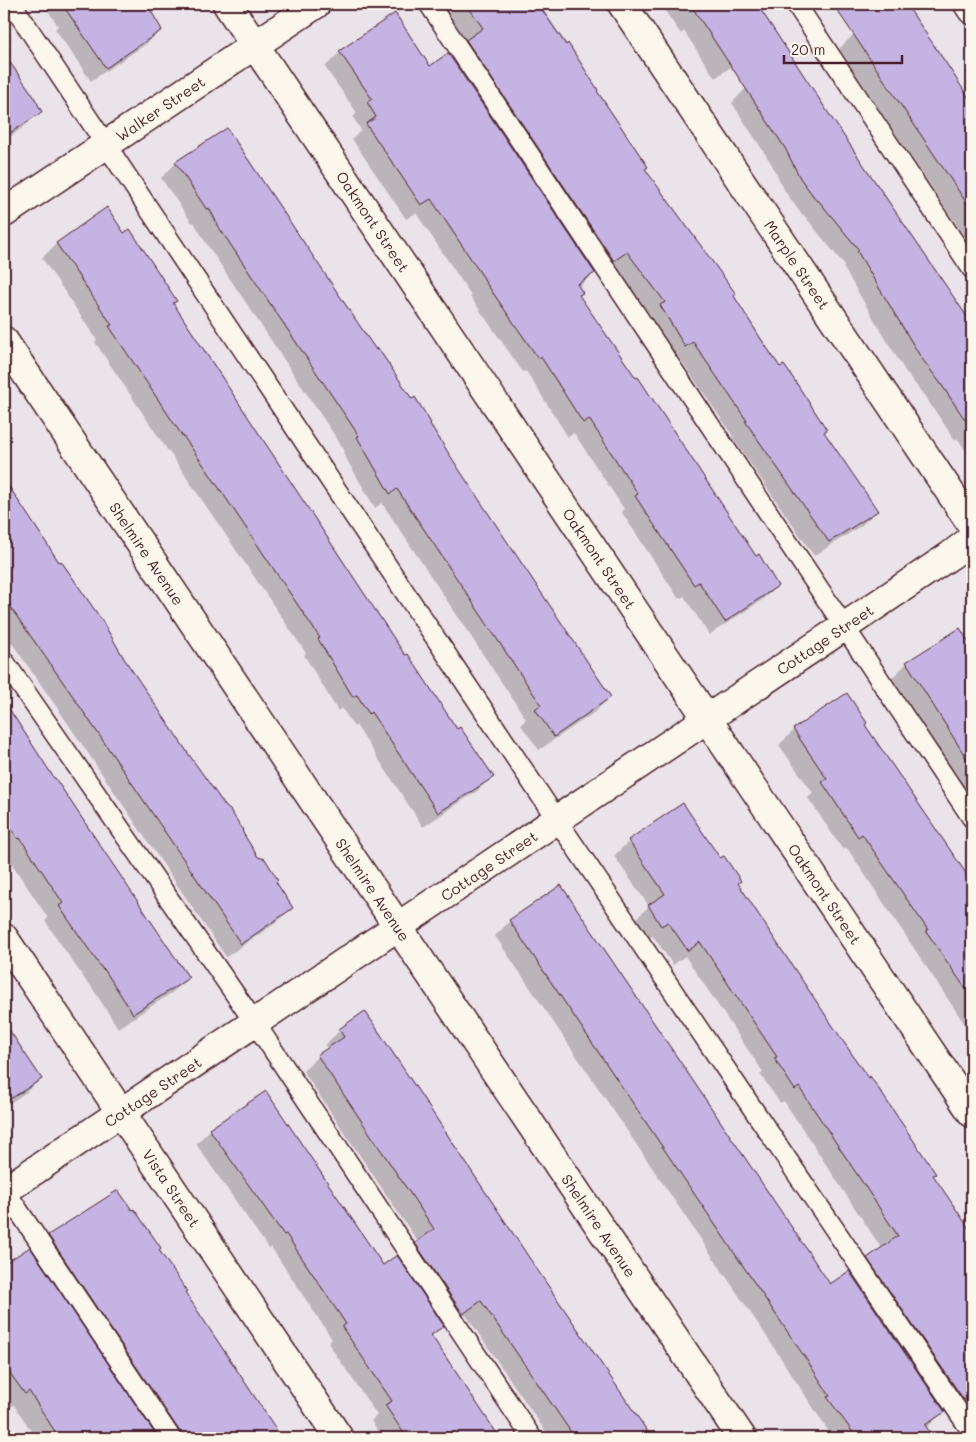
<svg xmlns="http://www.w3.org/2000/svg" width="976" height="1442" viewBox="0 0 976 1442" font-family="Mali,sans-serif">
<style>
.shadow{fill:#0003}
.building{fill:#c4b3e3;stroke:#4a1f2b}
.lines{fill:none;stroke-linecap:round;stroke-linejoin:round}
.lane-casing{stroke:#4a1f2b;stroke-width:22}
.street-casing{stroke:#4a1f2b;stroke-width:31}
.lane{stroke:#fbf7ec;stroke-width:19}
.street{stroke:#fbf7ec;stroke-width:28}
.labels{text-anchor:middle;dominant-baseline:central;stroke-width:4.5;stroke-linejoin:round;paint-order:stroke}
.street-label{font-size:15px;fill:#4a1f2b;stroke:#fbf7ec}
</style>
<rect width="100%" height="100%" fill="#eae3e9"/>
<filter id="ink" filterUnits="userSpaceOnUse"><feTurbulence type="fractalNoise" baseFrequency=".02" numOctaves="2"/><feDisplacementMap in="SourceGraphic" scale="10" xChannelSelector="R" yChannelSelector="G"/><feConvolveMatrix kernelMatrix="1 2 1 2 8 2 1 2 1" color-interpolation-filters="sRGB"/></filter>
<g filter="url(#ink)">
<!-- shadow -->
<g class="shadow">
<path d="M 44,4 L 145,4 L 161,30 L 146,44 L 91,81 L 55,29 L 58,26 Z"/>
<path d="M 441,4 L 539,4 L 566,43 L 596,90 L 595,91 L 647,167 L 644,170 L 733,296 L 876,511 L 862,525 L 814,556 L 732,437 L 733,436 L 678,356 L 670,361 L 646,321 L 651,316 L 453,55 L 467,41 Z"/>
<path d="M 660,4 L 756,4 L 774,32 L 760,47 L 715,78 L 684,31 L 681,34 Z"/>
<path d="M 808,4 L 821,4 L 812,10 Z"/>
<path d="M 907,8 L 972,106 L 972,248 L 839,49 L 854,34 Z"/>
<path d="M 395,15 L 430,67 L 593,273 L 578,288 L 578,295 L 756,558 L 777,586 L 762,600 L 709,635 L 684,596 L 679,599 L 621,511 L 624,509 L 574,433 L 568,437 L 526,371 L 523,372 L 470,296 L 471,295 L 416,213 L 406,219 L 352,139 L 361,130 L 353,117 L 357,113 L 325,67 L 340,52 Z"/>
<path d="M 4,29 L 11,40 L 4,48 Z"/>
<path d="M 4,56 L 32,96 L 40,111 L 25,126 L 4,141 Z"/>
<path d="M 746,88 L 832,120 L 972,326 L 972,457 L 971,458 L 957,438 L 955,440 L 926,398 L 905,371 L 843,267 L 845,266 L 803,214 L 802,215 L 786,193 L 771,163 L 732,103 Z"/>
<path d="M 176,163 L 376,352 L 610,697 L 595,712 L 539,750 L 521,725 L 526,719 L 382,503 L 375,508 L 343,453 L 345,451 L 206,243 L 194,222 L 192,223 L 161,178 Z"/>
<path d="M 107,209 L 124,235 L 175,301 L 172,304 L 355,582 L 457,731 L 492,776 L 477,791 L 423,827 L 356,725 L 354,727 L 342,708 L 338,711 L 304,655 L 306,653 L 168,450 L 168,451 L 95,342 L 97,340 L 42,258 L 56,244 Z"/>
<path d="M 4,478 L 9,486 L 8,487 L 291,908 L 277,922 L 226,957 L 58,709 L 4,632 Z"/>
<path d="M 960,629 L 972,650 L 972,798 L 970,800 L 892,678 L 907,663 Z"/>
<path d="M 4,705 L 188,978 L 173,992 L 118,1028 L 89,983 L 88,984 L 45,921 L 48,918 L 4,852 Z"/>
<path d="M 863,725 L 972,884 L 972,1035 L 847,848 L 843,850 L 808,798 L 813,793 L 779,745 L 794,730 Z"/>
<path d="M 629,841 L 737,884 L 972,1236 L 972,1398 L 949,1414 L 853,1273 L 868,1259 L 882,1249 L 784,1101 L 780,1103 L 760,1074 L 763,1072 L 685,956 L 673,965 L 653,936 L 646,940 L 634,921 L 649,906 L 614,856 Z"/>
<path d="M 510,921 L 830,1286 L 943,1412 L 926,1428 L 932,1438 L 833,1438 L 763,1331 L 495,936 Z"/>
<path d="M 4,1027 L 40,1079 L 25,1093 L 4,1107 Z"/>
<path d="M 340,1030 L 535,1269 L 650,1438 L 550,1438 L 466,1315 L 447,1327 L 401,1258 L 418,1242 L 303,1071 L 318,1056 L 328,1049 L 325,1045 Z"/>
<path d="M 210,1130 L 383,1266 L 442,1326 L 431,1337 L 498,1438 L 383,1438 L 371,1421 L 377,1415 L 328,1343 L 332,1339 L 271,1247 L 269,1249 L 196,1144 Z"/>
<path d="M 49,1236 L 157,1250 L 199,1317 L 280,1438 L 160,1438 L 35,1251 Z"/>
<path d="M 29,1249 L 156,1438 L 36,1438 L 14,1405 L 10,1407 L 4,1399 L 4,1265 Z"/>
</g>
<!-- building -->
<g class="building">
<path d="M 62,4 L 147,4 L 162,30 L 106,68 Z"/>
<path d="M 466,4 L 538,4 L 566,45 L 568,43 L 598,90 L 597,91 L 648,167 L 645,169 L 736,294 L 734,296 L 761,339 L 780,367 L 784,365 L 791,375 L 827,430 L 824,432 L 878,511 L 829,542 L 745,421 L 747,421 L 693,342 L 685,347 L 660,305 L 665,302 L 633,260 L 627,252 L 614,261 L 466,40 L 483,28 Z"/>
<path d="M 690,4 L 757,4 L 833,120 L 972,324 L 972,430 L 941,384 L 920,356 L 857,251 L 859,250 L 818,200 L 817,201 L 800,178 L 785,148 Z"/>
<path d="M 833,4 L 906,4 L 948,66 L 972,103 L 972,211 Z"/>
<path d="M 395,13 L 430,66 L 448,53 L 595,273 L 577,284 L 583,293 L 579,295 L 636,378 L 638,377 L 756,556 L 759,554 L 778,586 L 725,622 L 699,582 L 694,585 L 635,496 L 638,494 L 589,419 L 583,423 L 541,357 L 538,358 L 484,280 L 485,280 L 431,199 L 421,205 L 366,124 L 376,117 L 367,102 L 372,99 L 339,51 Z"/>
<path d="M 4,54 L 33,95 L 42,112 L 4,137 Z"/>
<path d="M 227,128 L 376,350 L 378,348 L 412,399 L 415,397 L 431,423 L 430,424 L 460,471 L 611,697 L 554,737 L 535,709 L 541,705 L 397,489 L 390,494 L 357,437 L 359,436 L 220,229 L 209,208 L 207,210 L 175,162 Z"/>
<path d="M 107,207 L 124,233 L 130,229 L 177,301 L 173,303 L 356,581 L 405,655 L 408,654 L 457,729 L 460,727 L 494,777 L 438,813 L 371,712 L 369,714 L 357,695 L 353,697 L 318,639 L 320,638 L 205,467 L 183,436 L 183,437 L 109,326 L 112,325 L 56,243 Z"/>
<path d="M 4,479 L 59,562 L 61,561 L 101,619 L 125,660 L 192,759 L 226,807 L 230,810 L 242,828 L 243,833 L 258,857 L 265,859 L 278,880 L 276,882 L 293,908 L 241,944 L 72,695 L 6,601 L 10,598 L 4,590 Z"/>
<path d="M 960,628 L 972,647 L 972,767 L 906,662 Z"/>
<path d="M 847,693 L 867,723 L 865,725 L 972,882 L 972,998 L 943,956 L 926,931 L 928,930 L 862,834 L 858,837 L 822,782 L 827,779 L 793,729 Z"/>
<path d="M 4,701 L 54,778 L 55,778 L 189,978 L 133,1014 L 104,969 L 103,970 L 59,906 L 63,903 L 20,838 L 18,839 L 4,818 Z"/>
<path d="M 683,803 L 720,858 L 724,856 L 741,881 L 738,883 L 781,949 L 868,1078 L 870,1076 L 936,1174 L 933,1175 L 972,1233 L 972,1394 L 964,1400 L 867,1258 L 898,1236 L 799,1087 L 795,1090 L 774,1058 L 777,1057 L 700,942 L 688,951 L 668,922 L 661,926 L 648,905 L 665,894 L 628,840 Z"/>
<path d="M 561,885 L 830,1284 L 849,1271 L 945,1412 L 925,1425 L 934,1438 L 857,1438 L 827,1397 L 830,1396 L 810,1365 L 509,920 Z"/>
<path d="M 365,1011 L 536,1268 L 652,1438 L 575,1438 L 481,1301 L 463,1314 L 415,1243 L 434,1229 L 317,1055 L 344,1037 L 339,1029 Z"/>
<path d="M 4,1022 L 42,1079 L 4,1103 Z"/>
<path d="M 266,1091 L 383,1265 L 397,1255 L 444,1326 L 431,1335 L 500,1438 L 407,1438 L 385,1405 L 392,1401 L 342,1327 L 346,1324 L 286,1234 L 284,1235 L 209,1129 Z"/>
<path d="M 118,1190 L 132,1210 L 134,1209 L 161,1248 L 159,1250 L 187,1291 L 185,1292 L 282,1438 L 182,1438 L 180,1432 L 48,1235 Z"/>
<path d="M 30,1247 L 158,1438 L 59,1438 L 29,1391 L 25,1394 L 4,1365 L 4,1264 Z"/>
</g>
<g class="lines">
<defs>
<g id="lane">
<path d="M 12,4 L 557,820 L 972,1432"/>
<path d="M 429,4 L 972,818"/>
<path d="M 796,4 L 972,269"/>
<path d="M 4,661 L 255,1023 L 532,1438"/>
<path d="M 4,1189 L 171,1438"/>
</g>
<g id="street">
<path id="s1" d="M 227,4 L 972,1113"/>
<path id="s2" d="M 622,4 L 972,525"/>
<path d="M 968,4 L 972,10"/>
<path id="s3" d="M 4,213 L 316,4"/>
<path id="s4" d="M 4,341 L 742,1438"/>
<path id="s5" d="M 4,938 L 339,1438"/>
<path id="s6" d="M 4,1191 C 321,980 635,766 951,555 L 972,539"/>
</g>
</defs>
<!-- lane casing -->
<use href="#lane" class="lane-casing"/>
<!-- street casing -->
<use href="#street" class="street-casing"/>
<!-- lane -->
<use href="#lane" class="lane"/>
<!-- street -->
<use href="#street" class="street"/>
</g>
</g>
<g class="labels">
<!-- street labels -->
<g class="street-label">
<text stroke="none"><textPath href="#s3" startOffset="188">Walker Street</textPath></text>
<text stroke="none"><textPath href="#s1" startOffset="262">Oakmont Street</textPath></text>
<text stroke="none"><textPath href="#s2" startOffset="314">Marple Street</textPath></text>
<text stroke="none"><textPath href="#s4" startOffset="256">Shelmire Avenue</textPath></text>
<text stroke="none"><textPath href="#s1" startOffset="668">Oakmont Street</textPath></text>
<text stroke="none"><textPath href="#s6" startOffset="989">Cottage Street</textPath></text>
<text stroke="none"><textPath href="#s6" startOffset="584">Cottage Street</textPath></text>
<text stroke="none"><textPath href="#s4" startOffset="661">Shelmire Avenue</textPath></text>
<text stroke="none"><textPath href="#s1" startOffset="1072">Oakmont Street</textPath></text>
<text stroke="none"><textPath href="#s6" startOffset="179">Cottage Street</textPath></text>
<text stroke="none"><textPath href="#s5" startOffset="301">Vista Street</textPath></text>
<text stroke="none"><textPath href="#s4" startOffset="1066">Shelmire Avenue</textPath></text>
</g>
</g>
<!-- margin -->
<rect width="976" height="1442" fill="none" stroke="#fbf7ec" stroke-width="20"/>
<rect x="10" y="10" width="956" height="1422" fill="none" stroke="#4a1f2b" stroke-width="2" filter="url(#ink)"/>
<!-- scale -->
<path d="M784 55v8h118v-8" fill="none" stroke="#4a1f2b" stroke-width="2.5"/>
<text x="791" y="55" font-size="15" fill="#4a1f2b" stroke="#fbf7ec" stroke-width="4" paint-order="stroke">20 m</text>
</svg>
